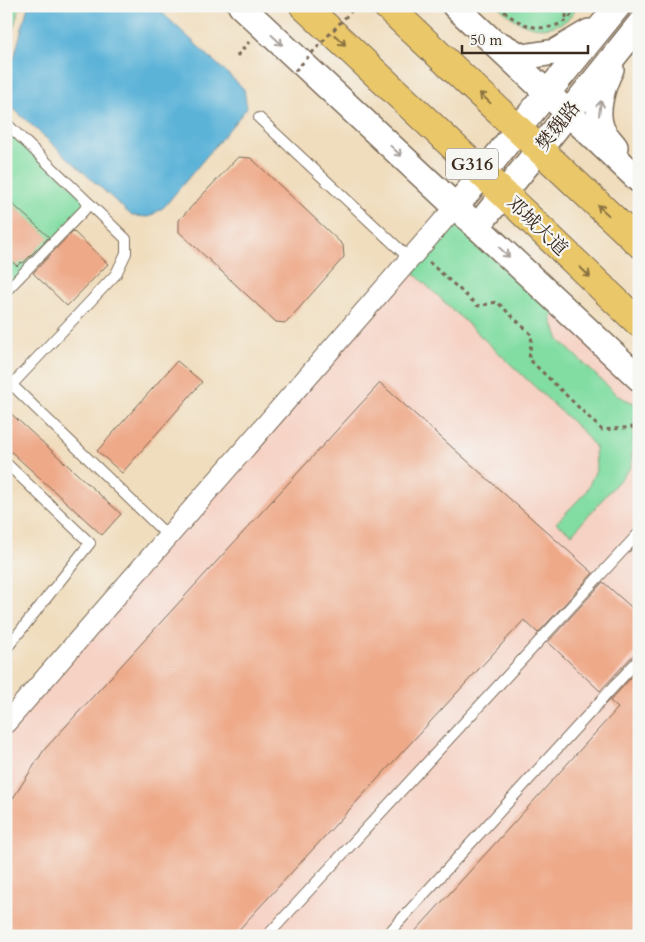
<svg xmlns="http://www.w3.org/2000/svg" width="645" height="942" viewBox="0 0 645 942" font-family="Cardo,'Noto Serif SC',serif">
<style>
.built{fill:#f6d2c4}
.green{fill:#82dda3;stroke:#5e8460}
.water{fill:#5cb3d8;stroke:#4c6e7b}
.building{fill:#eea988}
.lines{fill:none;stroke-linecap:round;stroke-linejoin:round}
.service-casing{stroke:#7a6956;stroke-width:12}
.minor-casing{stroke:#7a6956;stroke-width:22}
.tertiary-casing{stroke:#7a6956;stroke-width:28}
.trunk-casing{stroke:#7a6956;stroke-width:30}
.path{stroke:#7a6956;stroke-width:3;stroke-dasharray:4 4;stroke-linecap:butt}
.service{stroke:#fff;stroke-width:10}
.minor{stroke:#fff;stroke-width:20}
.tertiary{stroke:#fff;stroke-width:25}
.trunk{stroke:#eac769;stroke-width:28}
.path-bridge{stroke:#7a6956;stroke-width:3;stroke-dasharray:4 4;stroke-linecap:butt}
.oneway{stroke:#a79f9a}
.oneway2{stroke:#8a7140}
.labels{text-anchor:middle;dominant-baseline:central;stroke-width:4.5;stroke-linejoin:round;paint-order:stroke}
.shield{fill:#f6f6f2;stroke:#73675e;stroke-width:1}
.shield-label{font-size:18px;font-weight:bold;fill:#3b2a1e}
.street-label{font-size:19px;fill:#3b2a1e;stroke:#f6f6f2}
</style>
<rect width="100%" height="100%" fill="#f6f6f2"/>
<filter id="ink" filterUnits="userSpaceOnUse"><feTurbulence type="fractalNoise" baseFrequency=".02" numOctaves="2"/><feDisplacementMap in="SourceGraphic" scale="10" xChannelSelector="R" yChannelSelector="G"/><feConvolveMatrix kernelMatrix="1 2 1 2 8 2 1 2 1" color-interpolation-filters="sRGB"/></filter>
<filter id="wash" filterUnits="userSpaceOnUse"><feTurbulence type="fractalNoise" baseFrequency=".0096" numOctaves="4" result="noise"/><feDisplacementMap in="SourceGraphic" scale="20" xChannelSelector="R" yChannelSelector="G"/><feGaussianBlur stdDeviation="1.12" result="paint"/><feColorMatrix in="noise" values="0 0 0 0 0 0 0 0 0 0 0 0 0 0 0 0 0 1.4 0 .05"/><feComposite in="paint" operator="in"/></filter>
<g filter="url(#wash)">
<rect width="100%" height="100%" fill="#f0ddbd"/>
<!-- built -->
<path class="built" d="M 455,207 L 639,378 L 639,936 L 6,936 L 6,723 Z"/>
<!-- green -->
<g class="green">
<path d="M 6,6 L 20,6 L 6,53 Z"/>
<path d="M 498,6 L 578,6 C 574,11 570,18 565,21 C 540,36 517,24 498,6 Z"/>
<path d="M 6,123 L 90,204 L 6,291 Z"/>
<path d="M 455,207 L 561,306 L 551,318 L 559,340 L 618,396 L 636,404 L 631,467 L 572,534 L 556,523 L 586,492 L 596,470 L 595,447 L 584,433 L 405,265 Z"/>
</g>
<!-- water -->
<path class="water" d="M 28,6 L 155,6 L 244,89 L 247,108 L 164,207 L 149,217 L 132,216 L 6,102 L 6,72 L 14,58 Z"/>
<g id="blocks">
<!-- building -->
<g class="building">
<path d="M 238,157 L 251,158 L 343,245 L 344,257 L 286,323 L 276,322 L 179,232 L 179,220 Z"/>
<path d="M 6,198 L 49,237 L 23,263 L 21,262 L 17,266 L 6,256 Z"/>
<path d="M 73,231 L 108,264 L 67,306 L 33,273 Z"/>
<path d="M 177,361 L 202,382 L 122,473 L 97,451 Z"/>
<path d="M 380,383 L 593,573 L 538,633 L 524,620 L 233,936 L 6,936 L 6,809 L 44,750 Z"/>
<path d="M 6,409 L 121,514 L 102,535 L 6,447 Z"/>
<path d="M 603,582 L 639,614 L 639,652 L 634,654 L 600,691 L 548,642 Z"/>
<path d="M 639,669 L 639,936 L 411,936 L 618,708 L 610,701 Z"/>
</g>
</g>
</g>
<g filter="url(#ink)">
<use href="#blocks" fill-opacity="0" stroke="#7a6956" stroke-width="1"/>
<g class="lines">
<defs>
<g id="service">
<path d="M 259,118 L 410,259"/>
<path d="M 6,123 L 126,239 L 126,253 L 116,274 L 6,391"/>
<path d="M 6,291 L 90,204"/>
<path d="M 12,385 L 169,537"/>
<path d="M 6,463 L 90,543 L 6,649"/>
<path d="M 267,936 L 639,533"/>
<path d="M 386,936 L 639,659"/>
</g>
<path id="minor" d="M 6,723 L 455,207"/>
<g id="tertiary">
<path d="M 241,6 L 639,378"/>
<path d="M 455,6 L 639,180"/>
<path d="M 501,45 L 522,57 L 555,52 L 589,32"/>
<path d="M 611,69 C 603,84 595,110 601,127 C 603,134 611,141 615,147"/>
<path d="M 455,207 L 483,174 L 518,129 L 618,6"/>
<path d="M 477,227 L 639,25"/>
</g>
<g id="trunk">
<path d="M 304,6 L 483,174 L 639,323"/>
<path d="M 387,6 L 639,243"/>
</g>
</defs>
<!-- service casing -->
<use href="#service" class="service-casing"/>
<!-- minor casing -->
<use href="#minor" class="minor-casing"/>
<!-- tertiary casing -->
<use href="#tertiary" class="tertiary-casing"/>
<!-- trunk casing -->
<use href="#trunk" class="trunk-casing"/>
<!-- path -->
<g class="path">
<path d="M 498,6 C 517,24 540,36 565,21 C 570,18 574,11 578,6"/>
<path d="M 566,6 L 566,20"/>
<path d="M 237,56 L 249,42"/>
<path d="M 429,262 L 478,306 L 497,302 L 532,335 L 529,359 L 602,430 L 634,427"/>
</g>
<!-- service -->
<use href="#service" class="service"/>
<!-- minor -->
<use href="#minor" class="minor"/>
<!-- tertiary -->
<use href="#tertiary" class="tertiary"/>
<!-- trunk -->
<use href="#trunk" class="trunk"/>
<!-- path-bridge -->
<path class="path-bridge" d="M 295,71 L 356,6"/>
</g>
<!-- one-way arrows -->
<defs><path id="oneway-shaft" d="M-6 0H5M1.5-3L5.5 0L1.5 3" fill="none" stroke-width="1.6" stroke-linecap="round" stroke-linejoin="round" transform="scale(1.25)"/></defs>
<g class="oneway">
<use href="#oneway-shaft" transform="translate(277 40) rotate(43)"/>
<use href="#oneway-shaft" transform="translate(600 108) rotate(-83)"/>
<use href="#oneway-shaft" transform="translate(396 151) rotate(43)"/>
<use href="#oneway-shaft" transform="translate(504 252) rotate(43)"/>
</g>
<g class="oneway2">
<use href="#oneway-shaft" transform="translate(340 40) rotate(43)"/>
<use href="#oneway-shaft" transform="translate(485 98) rotate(-137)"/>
<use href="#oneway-shaft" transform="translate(603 210) rotate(-137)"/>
<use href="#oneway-shaft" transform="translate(585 272) rotate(44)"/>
</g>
</g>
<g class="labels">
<!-- shield labels -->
<rect class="shield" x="446" y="148.5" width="52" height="31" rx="4"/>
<g class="shield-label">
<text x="472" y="164">G316</text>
</g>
<!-- street labels -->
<g class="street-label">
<text transform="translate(558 126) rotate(-51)">樊魏路</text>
<text transform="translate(537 226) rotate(44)">邓城大道</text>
</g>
</g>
<!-- margin -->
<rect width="645" height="942" fill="none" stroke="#f6f6f2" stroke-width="25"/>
<!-- scale -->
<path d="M462 45v8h126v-8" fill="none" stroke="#3b2a1e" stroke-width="2.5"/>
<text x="470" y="45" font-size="15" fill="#3b2a1e" stroke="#f6f6f2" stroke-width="4" paint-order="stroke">50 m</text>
</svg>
